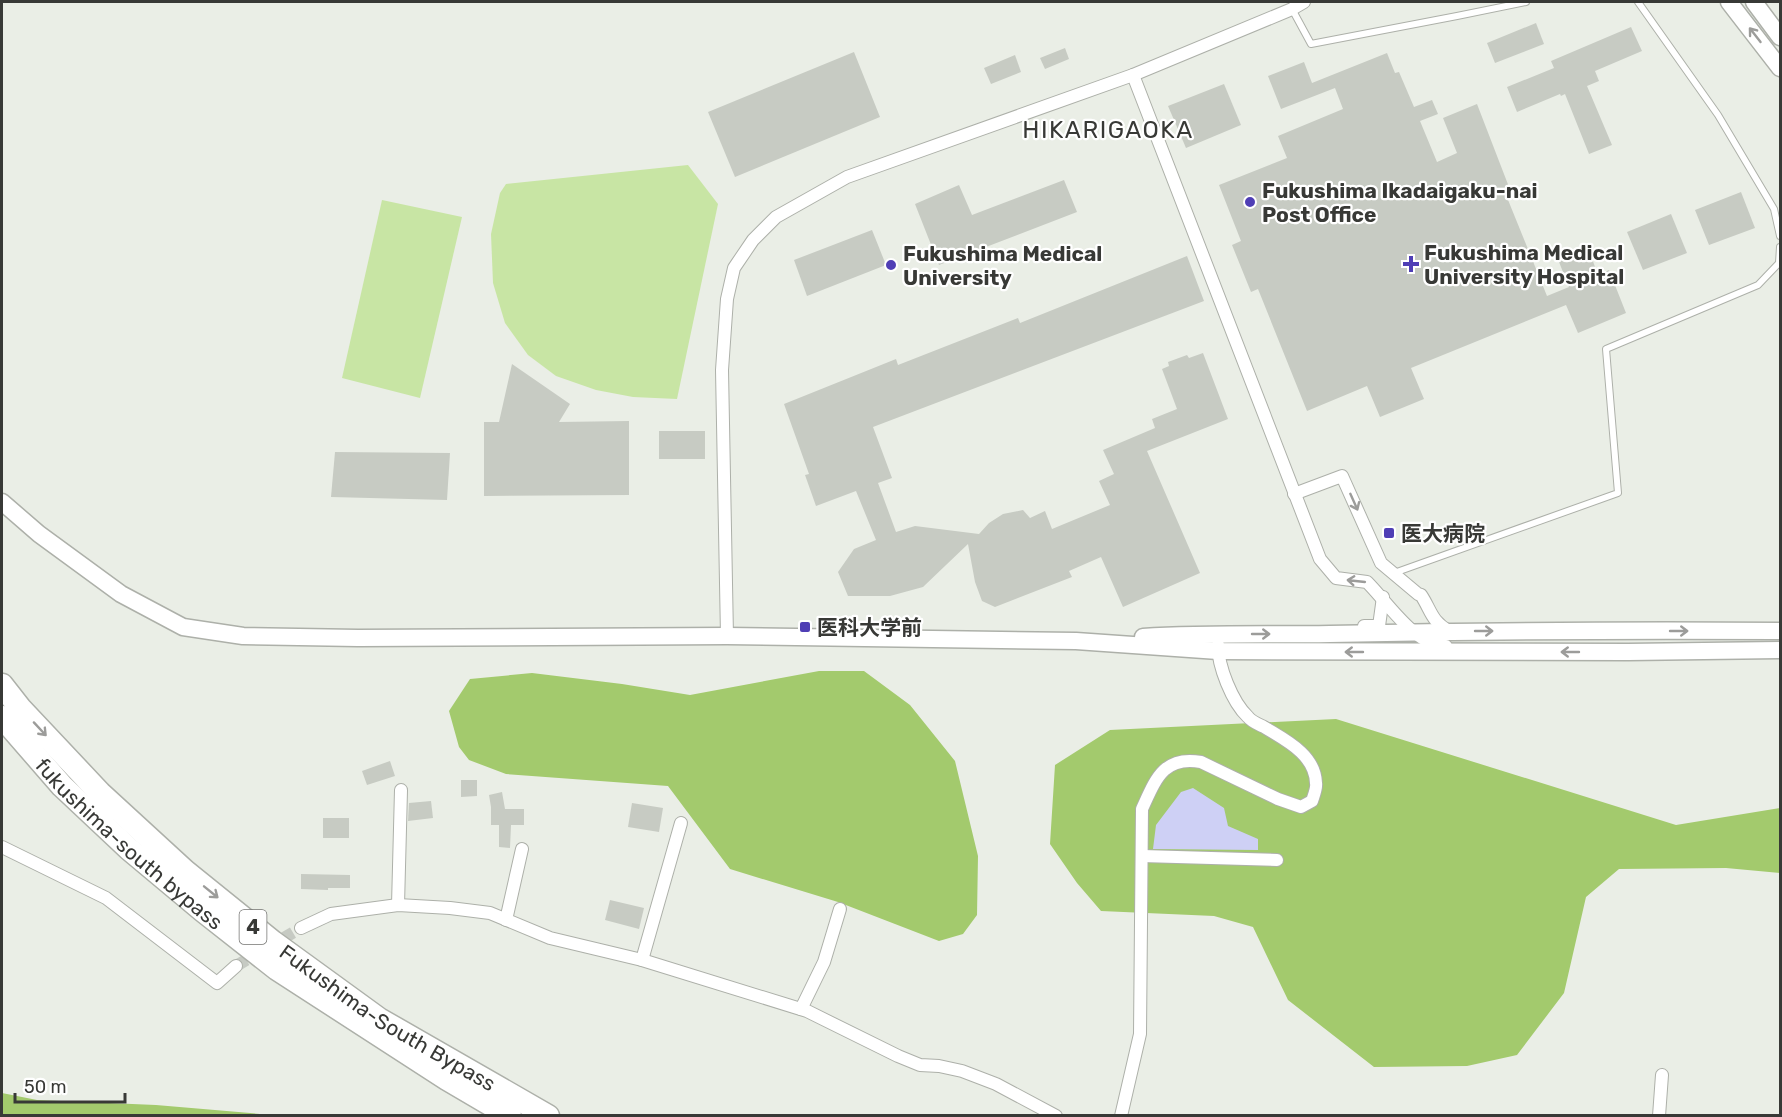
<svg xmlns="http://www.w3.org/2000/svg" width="1782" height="1117" viewBox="0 0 1782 1117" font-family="Rubik,'Noto Sans JP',sans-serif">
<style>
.green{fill:#c8e5a4}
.forest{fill:#a3ca6d}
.water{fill:#ced0f5}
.building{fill:#c7cbc3}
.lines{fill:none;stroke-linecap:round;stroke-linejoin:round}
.street-tunnel{stroke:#c6cac3;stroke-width:12;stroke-dasharray:12 6;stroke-linecap:butt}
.lane-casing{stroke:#adb0a9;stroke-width:8}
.street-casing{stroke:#adb0a9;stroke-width:14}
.secondary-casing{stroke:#adb0a9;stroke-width:19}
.highway-casing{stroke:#adb0a9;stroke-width:25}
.lane{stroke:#fff;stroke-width:6}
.street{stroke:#fff;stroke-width:12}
.secondary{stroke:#fff;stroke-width:16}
.highway{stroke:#fff;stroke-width:22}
.oneway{stroke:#9c9c9a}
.poi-dot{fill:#4f3eb5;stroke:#fff;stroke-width:2}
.labels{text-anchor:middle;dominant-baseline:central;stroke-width:4.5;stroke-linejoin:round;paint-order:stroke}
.shield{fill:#fff;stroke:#747472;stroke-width:1.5}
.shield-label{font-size:20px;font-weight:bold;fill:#383936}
.poi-label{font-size:21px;font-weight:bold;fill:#383936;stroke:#fff;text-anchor:start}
.street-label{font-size:21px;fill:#383936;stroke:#fff}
.quarter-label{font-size:24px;letter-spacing:1.5px;fill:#383936;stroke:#fff}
</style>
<rect width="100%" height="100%" fill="#eaeee6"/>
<!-- green -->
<g class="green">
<path d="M 688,165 L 718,204 L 677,399 L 633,397 L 596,390 L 556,376 L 528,355 L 505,323 L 493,283 L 491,234 L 500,193 L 506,184 Z"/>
<path d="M 382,200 L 462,217 L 420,398 L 342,378 Z"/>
</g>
<!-- forest -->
<g class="forest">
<path d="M 819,671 L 864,671 L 910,705 L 955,761 L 978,856 L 977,915 L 963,934 L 939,941 L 838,902 L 730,869 L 668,786 L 506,774 L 469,760 L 459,747 L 449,711 L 470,679 L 532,673 L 622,684 L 690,695 Z"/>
<path d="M 1336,719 L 1676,825 L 1780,808 L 1780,873 L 1726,868 L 1619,869 L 1586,897 L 1564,993 L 1517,1055 L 1467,1066 L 1374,1067 L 1288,1000 L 1253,927 L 1214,916 L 1101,911 L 1077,883 L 1050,844 L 1055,765 L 1110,730 Z"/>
<path d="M 2,1093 L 37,1100 L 156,1105 L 272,1115 L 2,1115 Z"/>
</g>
<!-- water -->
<path class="water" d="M 1193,788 L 1224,808 L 1228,826 L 1258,839 L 1258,850 L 1153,849 L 1156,825 L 1181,792 Z"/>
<!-- building -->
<g class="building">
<path d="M 1536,23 L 1544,44 L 1495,63 L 1487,43 Z"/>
<path d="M 1631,27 L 1642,51 L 1595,71 L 1599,81 L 1587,86 L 1612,145 L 1589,154 L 1565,94 L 1561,96 L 1560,94 L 1517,112 L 1507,87 L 1554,68 L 1551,61 Z"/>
<path d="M 1065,48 L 1069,59 L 1045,69 L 1040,58 Z"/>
<path d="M 854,52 L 880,117 L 735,177 L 708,112 Z"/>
<path d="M 1387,53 L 1395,73 L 1399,72 L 1414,107 L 1432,100 L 1438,114 L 1420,121 L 1437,162 L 1457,153 L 1443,118 L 1477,104 L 1509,187 L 1504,190 L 1547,296 L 1569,287 L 1557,257 L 1587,245 L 1598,275 L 1609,270 L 1626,313 L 1578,333 L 1566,305 L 1411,368 L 1424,399 L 1380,417 L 1367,386 L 1307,411 L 1258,289 L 1251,292 L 1232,245 L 1241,241 L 1219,185 L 1287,158 L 1278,136 L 1343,109 L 1335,88 L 1281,109 L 1268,76 L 1304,62 L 1312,83 Z"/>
<path d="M 1015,55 L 1021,72 L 991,84 L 984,68 Z"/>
<path d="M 1224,84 L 1241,125 L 1186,148 L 1168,106 Z"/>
<path d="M 1064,180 L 1077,212 L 939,265 L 915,204 L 959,185 L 972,215 Z"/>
<path d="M 1741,192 L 1755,228 L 1709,245 L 1695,210 Z"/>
<path d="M 1671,214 L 1687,253 L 1643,270 L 1627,232 Z"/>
<path d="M 872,230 L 886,265 L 807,296 L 794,260 Z"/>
<path d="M 1187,256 L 1204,301 L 873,427 L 892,478 L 878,483 L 896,532 L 915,526 L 979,534 L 989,523 L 1003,514 L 1023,510 L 1030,518 L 1045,511 L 1052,529 L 1110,505 L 1099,481 L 1114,474 L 1103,450 L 1155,428 L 1152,419 L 1177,409 L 1162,369 L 1169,366 L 1168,362 L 1187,355 L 1189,358 L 1203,353 L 1228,419 L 1147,451 L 1200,573 L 1123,607 L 1101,557 L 1069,571 L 1072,577 L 995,607 L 982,601 L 975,582 L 968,544 L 923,587 L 890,596 L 848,596 L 838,572 L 854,549 L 876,540 L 856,491 L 816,506 L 805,475 L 809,474 L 784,404 L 896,359 L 898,365 L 1018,318 L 1020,323 Z"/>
<path d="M 512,364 L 570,404 L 559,422 L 629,421 L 629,495 L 484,496 L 484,422 L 499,422 Z"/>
<rect x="659" y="431" width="46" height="28"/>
<path d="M 335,452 L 450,453 L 447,500 L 331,497 Z"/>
<path d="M 390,761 L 395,776 L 367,785 L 362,771 Z"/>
<path d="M 461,780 L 477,780 L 477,796 L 461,797 Z"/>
<path d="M 502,792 L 505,809 L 524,809 L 524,825 L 511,825 L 510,848 L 499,847 L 499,825 L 491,825 L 491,807 L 489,795 Z"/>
<path d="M 431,801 L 433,818 L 408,821 L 409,803 Z"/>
<path d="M 632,803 L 663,808 L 659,832 L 628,827 Z"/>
<rect x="323" y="818" width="26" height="20"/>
<path d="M 301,874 L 350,875 L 350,888 L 328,888 L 328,890 L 301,889 Z"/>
<path d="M 610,900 L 644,908 L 639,929 L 605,920 Z"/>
</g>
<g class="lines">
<!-- street-tunnel -->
<path class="street-tunnel" d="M 236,966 L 301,928"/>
<defs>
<g id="lane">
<path d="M 1638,2 L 1718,115 L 1774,209 L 1780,236"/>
<path d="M 1292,9 L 1311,44 L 1457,16 L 1526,2"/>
<path d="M 1394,573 L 1618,493 L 1606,349 L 1758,285 L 1779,263 L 1780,247"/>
</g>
<g id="street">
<path d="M 1133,75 L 1320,559 L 1336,578 L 1367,582 C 1389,604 1414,645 1446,646"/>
<path d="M 1294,494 L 1342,476 L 1381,563 L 1418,594 L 1421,595 C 1431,610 1431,621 1449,631"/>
<path d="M 1364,626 L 1379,626 L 1383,597"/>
<path d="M 727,636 L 722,370 L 727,299 L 734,268 L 753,240 L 776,217 L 847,177 L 1133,75 L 1292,9 L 1304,2"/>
<path d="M 2,847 L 106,898 L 217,983 L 236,966"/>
<path d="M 1142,856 L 1277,860"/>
<path d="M 398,905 L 401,790"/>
<path d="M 506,920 L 522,849"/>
<path d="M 301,928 L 331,914 L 398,905 L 450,908 L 490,913 L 550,938 L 642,960 L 807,1011 L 898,1056 L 920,1065 L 939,1066 L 962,1071 L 996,1084 L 1056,1116"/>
<path d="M 642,960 L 681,823"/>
<path d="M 801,1009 L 824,962 L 840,909"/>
<path d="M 1121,1116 L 1140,1034 L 1142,809 C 1155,781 1163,755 1201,762 L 1278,799 L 1301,807 L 1312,801 C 1314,795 1317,788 1316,783 C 1315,754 1285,740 1264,727 C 1258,724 1252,722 1248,717 C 1232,702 1218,666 1218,645"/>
<path d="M 1659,1116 L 1662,1075"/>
</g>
<g id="secondary">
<path d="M 1729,2 L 1780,68"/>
<path d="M 1754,2 L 1780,37"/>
<path d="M 2,502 L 39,534 L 121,594 L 183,627 L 243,636 L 358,638 L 727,636 L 1076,641 L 1218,651 L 1628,652 L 1780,650"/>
<path d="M 1143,637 C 1205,633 1268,635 1330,634 C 1480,631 1630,630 1780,631"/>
</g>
<g id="highway">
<path id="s1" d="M 2,685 L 20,708 L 100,793 L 185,871 L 273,942 L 379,1019 L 548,1116"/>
<path id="s2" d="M 2,717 L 62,786 L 129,849 L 202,910 L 277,969 L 447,1079 L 510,1116"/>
</g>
</defs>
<!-- lane casing -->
<use href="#lane" class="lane-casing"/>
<!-- street casing -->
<use href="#street" class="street-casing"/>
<!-- secondary casing -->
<use href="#secondary" class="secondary-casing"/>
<!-- highway casing -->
<use href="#highway" class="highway-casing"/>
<!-- lane -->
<use href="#lane" class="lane"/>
<!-- street -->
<use href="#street" class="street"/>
<!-- secondary -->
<use href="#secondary" class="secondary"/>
<!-- highway -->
<use href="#highway" class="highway"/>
</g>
<!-- one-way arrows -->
<defs><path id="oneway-shaft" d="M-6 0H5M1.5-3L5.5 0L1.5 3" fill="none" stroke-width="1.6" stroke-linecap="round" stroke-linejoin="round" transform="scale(1.5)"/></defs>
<g class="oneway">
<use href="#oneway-shaft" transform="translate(1755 35) rotate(-128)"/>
<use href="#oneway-shaft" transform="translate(1354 502) rotate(66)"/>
<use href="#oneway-shaft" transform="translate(1356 581) rotate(-174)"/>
<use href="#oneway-shaft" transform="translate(1484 631)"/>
<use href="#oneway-shaft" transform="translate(1679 631)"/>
<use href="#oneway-shaft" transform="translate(1261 634)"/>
<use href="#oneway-shaft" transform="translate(1354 652) rotate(180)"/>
<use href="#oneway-shaft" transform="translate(1570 652) rotate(-180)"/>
<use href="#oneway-shaft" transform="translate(40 729) rotate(47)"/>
<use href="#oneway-shaft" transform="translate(211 892) rotate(39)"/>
</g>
<!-- markers -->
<g class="poi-dot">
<circle cx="1250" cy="202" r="6"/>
<path d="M1408 255h6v6h6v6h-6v6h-6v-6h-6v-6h6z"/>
<circle cx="891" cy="265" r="6"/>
<rect x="1383" y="527" width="12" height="12" rx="3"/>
<rect x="799" y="621" width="12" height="12" rx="3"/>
</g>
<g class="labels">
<!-- shield labels -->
<rect class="shield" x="239.5" y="910" width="27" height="34" rx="4.5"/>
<g class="shield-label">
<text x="253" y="927">4</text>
</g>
<!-- poi labels -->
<g class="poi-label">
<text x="1262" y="190">Fukushima Ikadaigaku-nai<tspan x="1262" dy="24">Post Office</tspan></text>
<text x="1424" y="252">Fukushima Medical<tspan x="1424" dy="24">University Hospital</tspan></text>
<text x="903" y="253">Fukushima Medical<tspan x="903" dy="24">University</tspan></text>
<text x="1401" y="533">医大病院</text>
<text x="817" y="627">医科大学前</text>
</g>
<!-- street labels -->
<g class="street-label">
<text stroke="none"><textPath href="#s2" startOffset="180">fukushima-south bypass</textPath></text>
<text stroke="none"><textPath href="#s1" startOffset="512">Fukushima-South Bypass</textPath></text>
</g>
<!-- quarter labels -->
<g class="quarter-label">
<text x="1108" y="130">HIKARIGAOKA</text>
</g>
</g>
<!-- border -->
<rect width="1782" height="1117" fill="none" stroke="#383936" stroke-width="6"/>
<!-- scale -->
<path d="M15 1093v9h110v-9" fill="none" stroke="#383936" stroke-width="3"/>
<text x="24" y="1093" font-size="18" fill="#383936" stroke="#ffffff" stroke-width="4.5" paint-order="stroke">50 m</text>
</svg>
